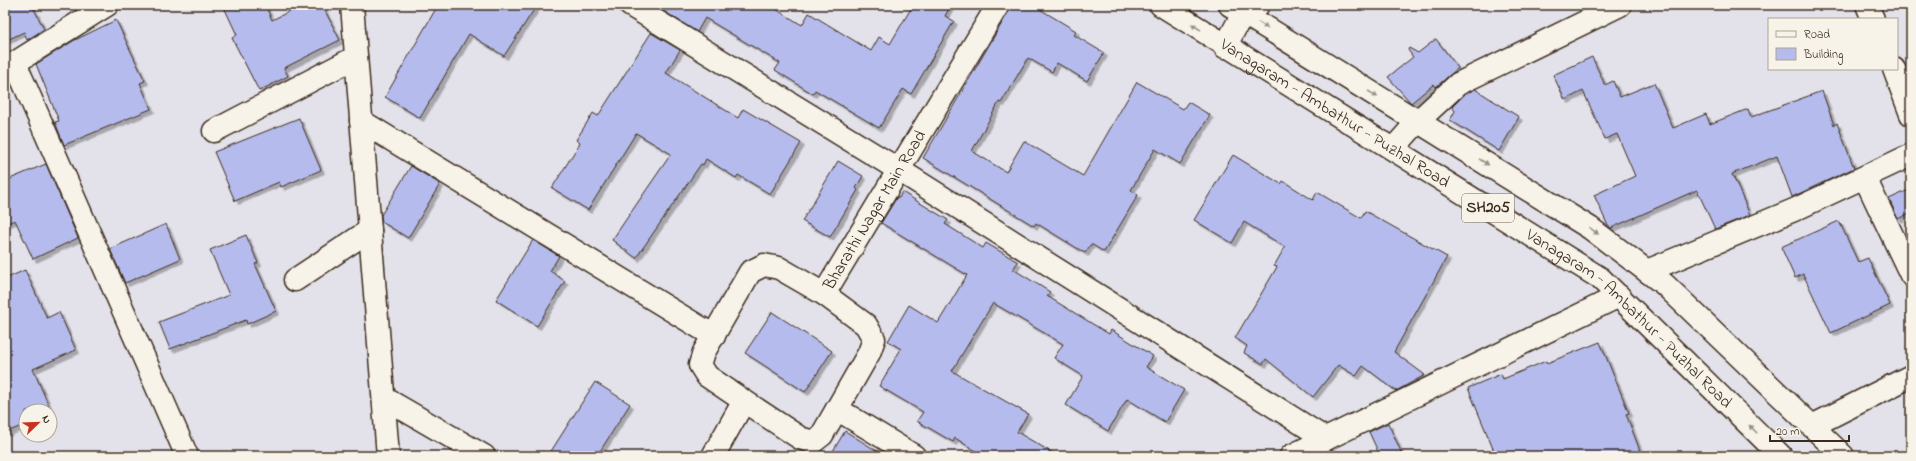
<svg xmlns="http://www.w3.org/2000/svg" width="1916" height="461" viewBox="0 0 1916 461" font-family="'Indie Flower',sans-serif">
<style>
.building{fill:#b5bced;stroke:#3b2a1e;filter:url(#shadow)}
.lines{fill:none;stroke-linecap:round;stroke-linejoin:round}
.street-casing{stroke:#3b2a1e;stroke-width:25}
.secondary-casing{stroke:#3b2a1e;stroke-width:25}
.primary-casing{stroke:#3b2a1e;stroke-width:25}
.street{stroke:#f7f3e8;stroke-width:22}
.secondary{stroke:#f7f3e8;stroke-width:22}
.primary{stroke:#f7f3e8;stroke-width:22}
.oneway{fill:#998e83}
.labels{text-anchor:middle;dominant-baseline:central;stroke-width:4;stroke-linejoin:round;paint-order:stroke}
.shield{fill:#f7f3e8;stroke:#73665b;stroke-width:1}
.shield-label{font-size:16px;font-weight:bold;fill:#3b2a1e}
.street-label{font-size:17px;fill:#3b2a1e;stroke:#f7f3e8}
</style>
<defs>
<filter id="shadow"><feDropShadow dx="3.5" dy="3.5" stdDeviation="0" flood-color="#0004"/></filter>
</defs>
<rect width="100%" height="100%" fill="#e3e2ea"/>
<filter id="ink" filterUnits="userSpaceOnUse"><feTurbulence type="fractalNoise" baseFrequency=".025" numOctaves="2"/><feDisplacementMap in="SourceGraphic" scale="8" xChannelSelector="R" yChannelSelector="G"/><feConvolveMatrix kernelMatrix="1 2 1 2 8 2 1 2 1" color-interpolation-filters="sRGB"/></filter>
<g filter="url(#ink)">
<!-- building -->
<g class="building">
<path d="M 5,5 L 32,5 L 44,29 L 27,40 L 24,32 L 5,41 Z"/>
<path d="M 223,5 L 265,5 L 272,20 L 302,5 L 322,5 L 340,40 L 284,68 L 288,76 L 259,91 L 232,38 L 237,35 Z"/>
<path d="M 438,5 L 537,5 L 504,56 L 469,34 L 420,118 L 385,97 Z"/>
<path d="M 654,5 L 769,5 L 802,25 L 809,13 L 871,51 L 879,37 L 890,44 L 913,5 L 951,5 L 945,16 L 954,21 L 911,94 L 903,89 L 879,128 L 815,90 L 813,94 L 775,70 L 780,63 L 705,18 L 697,32 Z"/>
<path d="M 1010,5 L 1033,5 L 1076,31 L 1074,35 L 1104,53 L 1087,81 L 1057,63 L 1052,72 L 1028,58 L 1001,103 L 999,102 L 972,151 L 1006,172 L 1024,141 L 1083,176 L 1137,82 L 1183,109 L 1188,102 L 1210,115 L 1180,164 L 1155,149 L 1131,190 L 1138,195 L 1104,252 L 1091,244 L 1085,253 L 1036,223 L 1034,226 L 923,158 L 1009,11 Z"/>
<path d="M 116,20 L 145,81 L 140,83 L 151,109 L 64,145 L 55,122 L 59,121 L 36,64 L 73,41 Z"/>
<path d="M 651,33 L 680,50 L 666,73 L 738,118 L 743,109 L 801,143 L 770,194 L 738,175 L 736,178 L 706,159 L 703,165 L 701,164 L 636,258 L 612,240 L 671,154 L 636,133 L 588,210 L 552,188 L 580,143 L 576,140 L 593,113 L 598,116 Z"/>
<path d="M 1436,39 L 1458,68 L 1436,87 L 1434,84 L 1411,103 L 1388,77 L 1413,57 L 1408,50 L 1409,48 L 1418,53 Z"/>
<path d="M 1592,57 L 1605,85 L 1613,81 L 1620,97 L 1654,83 L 1673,128 L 1706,114 L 1710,124 L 1748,109 L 1751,117 L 1822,91 L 1834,125 L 1837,123 L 1854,168 L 1792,197 L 1777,156 L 1732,174 L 1750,215 L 1715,229 L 1697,190 L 1611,228 L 1608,226 L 1594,195 L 1635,176 L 1617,134 L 1605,139 L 1583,91 L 1565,100 L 1553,75 Z"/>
<path d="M 1475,89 L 1519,117 L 1499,151 L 1450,120 L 1455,111 L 1452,107 L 1465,94 Z"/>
<path d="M 299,118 L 321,170 L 281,187 L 279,182 L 235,201 L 214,152 Z"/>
<path d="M 1233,155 L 1281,184 L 1283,181 L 1313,200 L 1317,192 L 1361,218 L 1365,211 L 1447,257 L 1394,352 L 1425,375 L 1396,391 L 1363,366 L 1356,376 L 1338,365 L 1313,397 L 1266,359 L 1263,364 L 1244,353 L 1247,346 L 1235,338 L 1277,267 L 1274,266 L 1285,247 L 1244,222 L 1232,243 L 1194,220 Z"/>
<path d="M 838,161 L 863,176 L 856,188 L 858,190 L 830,237 L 802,221 Z"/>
<path d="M 46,164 L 78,238 L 33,259 L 15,220 L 5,224 L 5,181 Z"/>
<path d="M 411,166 L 440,184 L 408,238 L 382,222 L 381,215 Z"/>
<path d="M 1911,189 L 1911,212 L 1898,219 L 1889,199 Z"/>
<path d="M 902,192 L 948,220 L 945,224 L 983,248 L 986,243 L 1018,262 L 1013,269 L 1050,292 L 1047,296 L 1109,334 L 1111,330 L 1153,356 L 1146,367 L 1184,390 L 1165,422 L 1127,399 L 1108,431 L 1066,405 L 1083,376 L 1054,358 L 1063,344 L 993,303 L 952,371 L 1028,414 L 1017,432 L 1058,456 L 984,456 L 955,438 L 953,442 L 917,421 L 923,412 L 879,386 L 901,349 L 888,341 L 909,305 L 938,323 L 967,275 L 881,223 L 897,197 L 899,198 Z"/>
<path d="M 1839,221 L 1858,262 L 1868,258 L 1890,305 L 1831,333 L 1803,274 L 1795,278 L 1781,247 Z"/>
<path d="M 166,224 L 180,259 L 125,283 L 110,249 Z"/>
<path d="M 246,235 L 258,263 L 255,264 L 276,311 L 247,324 L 246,320 L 170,349 L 159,322 L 229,295 L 210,250 Z"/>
<path d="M 533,240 L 559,256 L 550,271 L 565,281 L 537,326 L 496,300 Z"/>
<path d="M 25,270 L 47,318 L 59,312 L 76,350 L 33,369 L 52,413 L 50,414 L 50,411 L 26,411 L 26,424 L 5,433 L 5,279 Z"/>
<path d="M 772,312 L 832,351 L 805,392 L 745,353 Z"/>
<path d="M 1600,342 L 1629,413 L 1626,414 L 1642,456 L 1496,456 L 1468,388 L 1501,374 L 1503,379 L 1546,361 L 1547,363 Z"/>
<path d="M 595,382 L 630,404 L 597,456 L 548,456 Z"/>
<path d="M 1388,423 L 1403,456 L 1380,456 L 1369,432 Z"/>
<path d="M 845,431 L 885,456 L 830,456 Z"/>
</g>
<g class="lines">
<defs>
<g id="street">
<path d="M 352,5 L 388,456"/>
<path d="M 630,5 L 899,170 L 1326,439"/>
<path d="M 1867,5 L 1873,19"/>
<path d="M 1225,47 L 1243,13 L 1258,5"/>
<path d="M 15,63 L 187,456"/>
<path d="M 5,69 L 107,5"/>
<path d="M 1894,69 L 1911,114"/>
<path d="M 361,121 L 714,336"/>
<path d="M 214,131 L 356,57"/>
<path d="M 1393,149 L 1418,121 L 1458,84 L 1620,5"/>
<path d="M 1865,178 L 1911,275"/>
<path d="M 1647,271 L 1794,210 L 1911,155"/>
<path d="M 295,280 L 370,230"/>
<path d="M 384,398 L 484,456"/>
<path d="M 744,401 L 707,376 L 700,365 L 704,352 L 750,272 L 764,265 L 779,268 L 824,294"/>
<path d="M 837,409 L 914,456"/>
<path id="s1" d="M 713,456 L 744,401 L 800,438 L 813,442 L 822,435 L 869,353 L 874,339 L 866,325 L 824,294 L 998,5"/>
<path d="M 1291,456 L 1619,296"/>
</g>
<path id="secondary" d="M 1812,426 L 1911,376"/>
<g id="primary">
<path id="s2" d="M 1161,5 L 1600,278 L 1781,456"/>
<path d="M 1230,5 L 1590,228 L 1664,284 L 1843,456"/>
</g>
</defs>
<!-- street casing -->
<use href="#street" class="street-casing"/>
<!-- secondary casing -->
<use href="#secondary" class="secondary-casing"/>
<!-- primary casing -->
<use href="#primary" class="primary-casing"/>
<!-- street -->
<use href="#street" class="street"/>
<!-- secondary -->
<use href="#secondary" class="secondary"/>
<!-- primary -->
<use href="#primary" class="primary"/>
</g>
<!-- one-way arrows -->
<defs><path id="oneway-solid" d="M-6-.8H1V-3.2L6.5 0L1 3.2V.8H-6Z"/></defs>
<g class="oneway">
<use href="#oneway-solid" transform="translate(1263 25) rotate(32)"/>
<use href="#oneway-solid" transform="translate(1196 27) rotate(-148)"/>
<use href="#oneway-solid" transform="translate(1373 94) rotate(32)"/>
<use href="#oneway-solid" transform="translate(1484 162) rotate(32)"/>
<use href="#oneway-solid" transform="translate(1594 231) rotate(36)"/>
<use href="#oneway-solid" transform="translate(1753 429) rotate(-135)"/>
</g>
</g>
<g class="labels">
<!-- shield labels -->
<rect class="shield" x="1462" y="194" width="52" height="28" rx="3"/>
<g class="shield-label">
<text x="1488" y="208">SH205</text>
</g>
<!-- street labels -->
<g class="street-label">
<text stroke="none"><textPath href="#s2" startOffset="205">Vanagaram - Ambathur - Puzhal Road</textPath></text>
<text stroke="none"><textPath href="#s1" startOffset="431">Bharathi Nagar Main Road</textPath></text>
<text stroke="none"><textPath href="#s2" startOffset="565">Vanagaram - Ambathur - Puzhal Road</textPath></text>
</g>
</g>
<!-- margin -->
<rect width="1916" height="461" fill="none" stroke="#f7f3e8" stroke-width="20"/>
<rect x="10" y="10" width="1896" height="441" fill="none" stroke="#3b2a1e" stroke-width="1.5" filter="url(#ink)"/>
<!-- legend -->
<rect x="1768" y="18" width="130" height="52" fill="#f7f3e8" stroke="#aca397"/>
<rect x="1776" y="31" width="20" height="6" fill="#f7f3e8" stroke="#aca397"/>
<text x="1804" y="38" font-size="12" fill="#3b2a1e">Road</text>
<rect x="1776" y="48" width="20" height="12" fill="#b5bced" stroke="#aca397"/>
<text x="1804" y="58" font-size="12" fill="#3b2a1e">Building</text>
<!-- north arrow -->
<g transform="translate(38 423) rotate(67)"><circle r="19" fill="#f7f3e8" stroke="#aca397"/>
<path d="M0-3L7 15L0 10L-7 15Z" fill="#c8321e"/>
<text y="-6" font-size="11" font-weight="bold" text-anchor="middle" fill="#3b2a1e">N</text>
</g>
<!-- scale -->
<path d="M1770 435v6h79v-6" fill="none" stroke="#3b2a1e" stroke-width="2"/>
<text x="1776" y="435" font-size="12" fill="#3b2a1e" stroke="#f7f3e8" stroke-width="3" paint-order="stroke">20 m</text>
</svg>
